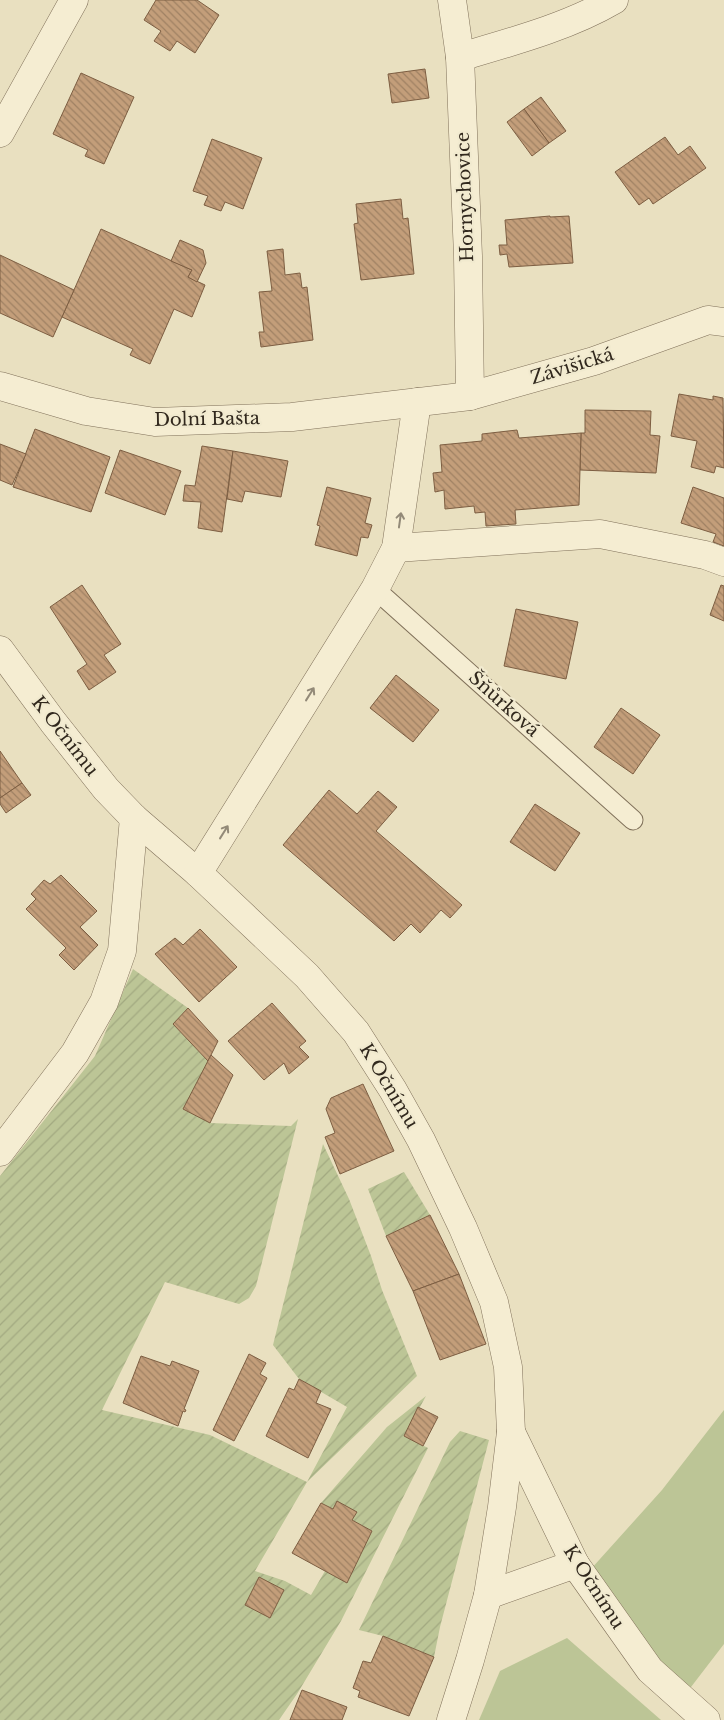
<svg xmlns="http://www.w3.org/2000/svg" width="724" height="1720" viewBox="0 0 724 1720" font-family="'Libre Baskerville',serif">
<style>
.grass{fill:#bcc596}
.garden{fill:url(#garden-furrows)}
.building{fill:url(#building-back-hatch);stroke:#7d5e42}
.lines{fill:none;stroke-linecap:round;stroke-linejoin:round}
.service-casing{stroke:#80715a;stroke-width:21}
.minor-casing{stroke:#80715a;stroke-width:29}
.service{stroke:#f5edd2;stroke-width:19}
.minor{stroke:#f5edd2;stroke-width:28}
.oneway{stroke:#938a78}
.labels{text-anchor:middle;dominant-baseline:central;stroke-width:4.5;stroke-linejoin:round;paint-order:stroke}
.street-label{font-size:18px;fill:#31281d;stroke:#f1eacf}
</style>
<defs>
<pattern id="garden-furrows" width="10" height="10" patternUnits="userSpaceOnUse" patternTransform="scale(1.25)"><rect width="10" height="10" fill="#bcc596"/><path d="M-1 1l2-2M0 10L10 0M9 11l2-2" fill="none" stroke="#a2a981"/></pattern>
<pattern id="building-back-hatch" width="6" height="6" patternUnits="userSpaceOnUse" patternTransform="scale(1.25)"><rect width="6" height="6" fill="#c39e7a"/><path d="M-1 5l2 2M0 0l6 6M5-1l2 2" fill="none" stroke="#9f8163"/></pattern>
</defs>
<rect width="100%" height="100%" fill="#e9e0c0"/>
<!-- grass -->
<g class="grass">
<path d="M 724,1410 L 724,1644 L 691,1687 L 682,1687 L 629,1622 L 591,1569 L 662,1490 Z"/>
<path d="M 567,1638 L 661,1720 L 479,1720 L 500,1671 Z"/>
</g>
<!-- garden -->
<g class="garden">
<path d="M 133,969 L 188,1008 L 173,1024 L 208,1061 L 210,1123 L 291,1126 L 298,1119 L 256,1286 L 249,1298 L 239,1304 L 165,1282 L 102,1410 L 210,1435 L 307,1482 L 347,1407 L 299,1379 L 273,1345 L 323,1144 L 349,1199 L 371,1256 L 382,1290 L 417,1376 L 307,1482 L 255,1571 L 285,1581 L 311,1595 L 325,1571 L 347,1582 L 372,1531 L 352,1520 L 357,1512 L 333,1509 L 321,1503 L 387,1427 L 426,1396 L 404,1436 L 428,1448 L 341,1621 L 297,1694 L 279,1720 L 0,1720 L 0,1176 L 95,1056 Z"/>
<path d="M 404,1172 L 430,1215 L 386,1236 L 368,1189 Z"/>
<path d="M 460,1431 L 489,1440 L 440,1627 L 434,1657 L 383,1636 L 359,1630 L 450,1442 Z"/>
</g>
<!-- building -->
<g class="building">
<path d="M 156,0 L 197,0 L 219,15 L 195,53 L 177,41 L 170,51 L 154,41 L 161,31 L 144,20 Z"/>
<path d="M 425,69 L 429,98 L 392,103 L 388,74 Z"/>
<path d="M 81,73 L 134,97 L 104,164 L 85,156 L 88,150 L 53,134 Z"/>
<path d="M 541,97 L 566,131 L 549,143 L 524,109 Z"/>
<path d="M 524,109 L 549,143 L 532,156 L 507,122 Z"/>
<path d="M 665,137 L 678,155 L 690,146 L 706,168 L 653,204 L 649,198 L 639,205 L 615,172 Z"/>
<path d="M 212,139 L 262,158 L 243,209 L 225,202 L 221,211 L 204,205 L 208,196 L 193,191 Z"/>
<path d="M 401,199 L 403,219 L 408,218 L 414,274 L 361,280 L 354,224 L 358,223 L 356,204 Z"/>
<path d="M 550,216 L 550,217 L 569,216 L 573,263 L 509,267 L 507,254 L 500,255 L 499,245 L 507,245 L 505,220 Z"/>
<path d="M 101,229 L 192,270 L 188,277 L 205,285 L 192,317 L 174,309 L 150,364 L 130,355 L 133,349 L 62,317 Z"/>
<path d="M 180,240 L 203,250 L 206,263 L 197,282 L 188,277 L 192,270 L 171,261 Z"/>
<path d="M 283,249 L 285,275 L 300,273 L 302,288 L 307,287 L 313,340 L 261,347 L 259,332 L 264,332 L 259,292 L 272,291 L 267,251 Z"/>
<path d="M 0,255 L 74,290 L 53,337 L 0,313 Z"/>
<path d="M 679,394 L 713,400 L 713,396 L 723,398 L 724,468 L 716,466 L 714,473 L 691,467 L 697,441 L 671,436 Z"/>
<path d="M 585,410 L 651,411 L 650,435 L 660,436 L 656,473 L 580,470 L 581,433 L 585,433 Z"/>
<path d="M 35,429 L 110,457 L 91,512 L 13,487 Z"/>
<path d="M 517,430 L 519,438 L 581,433 L 579,505 L 515,510 L 516,524 L 486,526 L 485,512 L 475,513 L 474,506 L 445,509 L 444,490 L 435,492 L 433,473 L 442,472 L 440,445 L 482,441 L 482,434 Z"/>
<path d="M 0,444 L 26,454 L 12,485 L 0,480 Z"/>
<path d="M 202,446 L 233,451 L 222,532 L 198,528 L 201,502 L 183,501 L 185,485 L 195,486 Z"/>
<path d="M 120,450 L 181,471 L 165,515 L 105,493 Z"/>
<path d="M 233,451 L 288,461 L 281,497 L 245,491 L 242,502 L 227,499 Z"/>
<path d="M 327,487 L 371,498 L 365,523 L 372,525 L 368,538 L 361,537 L 357,556 L 315,545 L 320,526 L 317,525 Z"/>
<path d="M 693,487 L 724,498 L 724,546 L 713,542 L 716,534 L 681,523 Z"/>
<path d="M 82,585 L 121,644 L 104,655 L 116,672 L 89,690 L 77,671 L 87,664 L 50,607 Z"/>
<path d="M 721,585 L 724,586 L 724,621 L 710,615 Z"/>
<path d="M 516,609 L 578,622 L 566,679 L 504,666 Z"/>
<path d="M 396,675 L 439,710 L 413,742 L 370,708 Z"/>
<path d="M 621,708 L 660,735 L 633,774 L 594,747 Z"/>
<path d="M 0,751 L 22,783 L 0,798 Z"/>
<path d="M 22,783 L 31,795 L 6,813 L 0,804 L 0,798 Z"/>
<path d="M 329,790 L 357,814 L 378,791 L 397,807 L 376,831 L 462,905 L 450,918 L 441,910 L 420,933 L 411,924 L 394,941 L 283,845 Z"/>
<path d="M 535,804 L 580,833 L 555,871 L 510,842 Z"/>
<path d="M 61,875 L 97,911 L 80,927 L 98,945 L 74,970 L 59,955 L 66,948 L 26,909 L 36,899 L 31,894 L 44,880 L 50,884 Z"/>
<path d="M 200,929 L 237,967 L 199,1002 L 155,954 L 175,938 L 183,945 Z"/>
<path d="M 272,1003 L 306,1041 L 299,1047 L 309,1057 L 289,1074 L 284,1063 L 264,1080 L 228,1041 Z"/>
<path d="M 188,1008 L 218,1041 L 208,1061 L 173,1024 Z"/>
<path d="M 211,1055 L 233,1075 L 210,1123 L 183,1109 Z"/>
<path d="M 363,1084 L 394,1151 L 340,1174 L 325,1137 L 335,1133 L 326,1109 L 331,1098 Z"/>
<path d="M 430,1215 L 459,1274 L 413,1291 L 386,1236 Z"/>
<path d="M 459,1274 L 486,1344 L 440,1360 L 413,1291 Z"/>
<path d="M 249,1354 L 266,1363 L 260,1374 L 267,1378 L 234,1441 L 213,1430 Z"/>
<path d="M 141,1356 L 170,1366 L 172,1361 L 199,1371 L 184,1409 L 186,1410 L 185,1412 L 183,1411 L 178,1426 L 123,1403 Z"/>
<path d="M 299,1379 L 321,1391 L 316,1403 L 331,1409 L 308,1458 L 266,1436 L 289,1388 L 294,1390 Z"/>
<path d="M 418,1407 L 438,1417 L 423,1446 L 404,1436 Z"/>
<path d="M 337,1501 L 357,1512 L 352,1520 L 372,1531 L 347,1583 L 292,1553 L 321,1503 L 333,1509 Z"/>
<path d="M 259,1577 L 284,1590 L 270,1618 L 245,1605 Z"/>
<path d="M 383,1636 L 434,1657 L 409,1716 L 358,1697 L 360,1691 L 353,1688 L 363,1661 L 371,1663 Z"/>
<path d="M 302,1690 L 347,1707 L 342,1720 L 290,1720 Z"/>
</g>
<g class="lines">
<defs>
<path id="service" d="M 375,589 L 633,820"/>
<g id="minor">
<path d="M 452,0 L 460,57 L 468,256 L 470,396"/>
<path d="M 460,57 C 511,42 568,27 614,0"/>
<path d="M 0,133 L 74,0"/>
<path d="M 0,386 L 86,411 L 155,422 L 292,417 L 470,396 L 594,361 L 708,320 L 724,322"/>
<path d="M 396,548 L 600,534 L 705,555 L 724,562"/>
<path d="M 0,650 L 53,722 L 106,789 L 134,818 L 198,873 L 307,976 L 356,1032 L 393,1090 L 421,1140 L 463,1228 L 494,1302 L 508,1367 L 511,1432 L 502,1507 L 488,1595 L 470,1660 L 451,1720"/>
<path d="M 198,873 L 375,589 L 396,548 L 417,402"/>
<path d="M 0,1152 L 75,1053 L 104,1002 L 122,951 L 134,818"/>
<path d="M 511,1432 L 575,1564 L 650,1670 L 706,1720"/>
<path d="M 488,1595 L 575,1564"/>
</g>
</defs>
<!-- service casing -->
<use href="#service" class="service-casing"/>
<!-- minor casing -->
<use href="#minor" class="minor-casing"/>
<!-- service -->
<use href="#service" class="service"/>
<!-- minor -->
<use href="#minor" class="minor"/>
</g>
<!-- one-way arrows -->
<defs><path id="oneway-shaft" d="M-6 0H5M1.5-3L5.5 0L1.5 3" fill="none" stroke-width="1.6" stroke-linecap="round" stroke-linejoin="round" transform="scale(1.25)"/></defs>
<g class="oneway">
<use href="#oneway-shaft" transform="translate(400 520) rotate(-82)"/>
<use href="#oneway-shaft" transform="translate(310 694) rotate(-58)"/>
<use href="#oneway-shaft" transform="translate(224 832) rotate(-58)"/>
</g>
<g class="labels">
<!-- street labels -->
<g class="street-label">
<text transform="translate(465 197) rotate(-92)">Hornychovice</text>
<text transform="translate(572 366) rotate(-17)">Závišická</text>
<text transform="translate(207 419) rotate(-1)">Dolní Bašta</text>
<text transform="translate(504 704) rotate(42)">Šňůrková</text>
<text transform="translate(65 736) rotate(52)">K Očnímu</text>
<text transform="translate(389 1086) rotate(59)">K Očnímu</text>
<text transform="translate(594 1587) rotate(57)">K Očnímu</text>
</g>
</g>
</svg>
